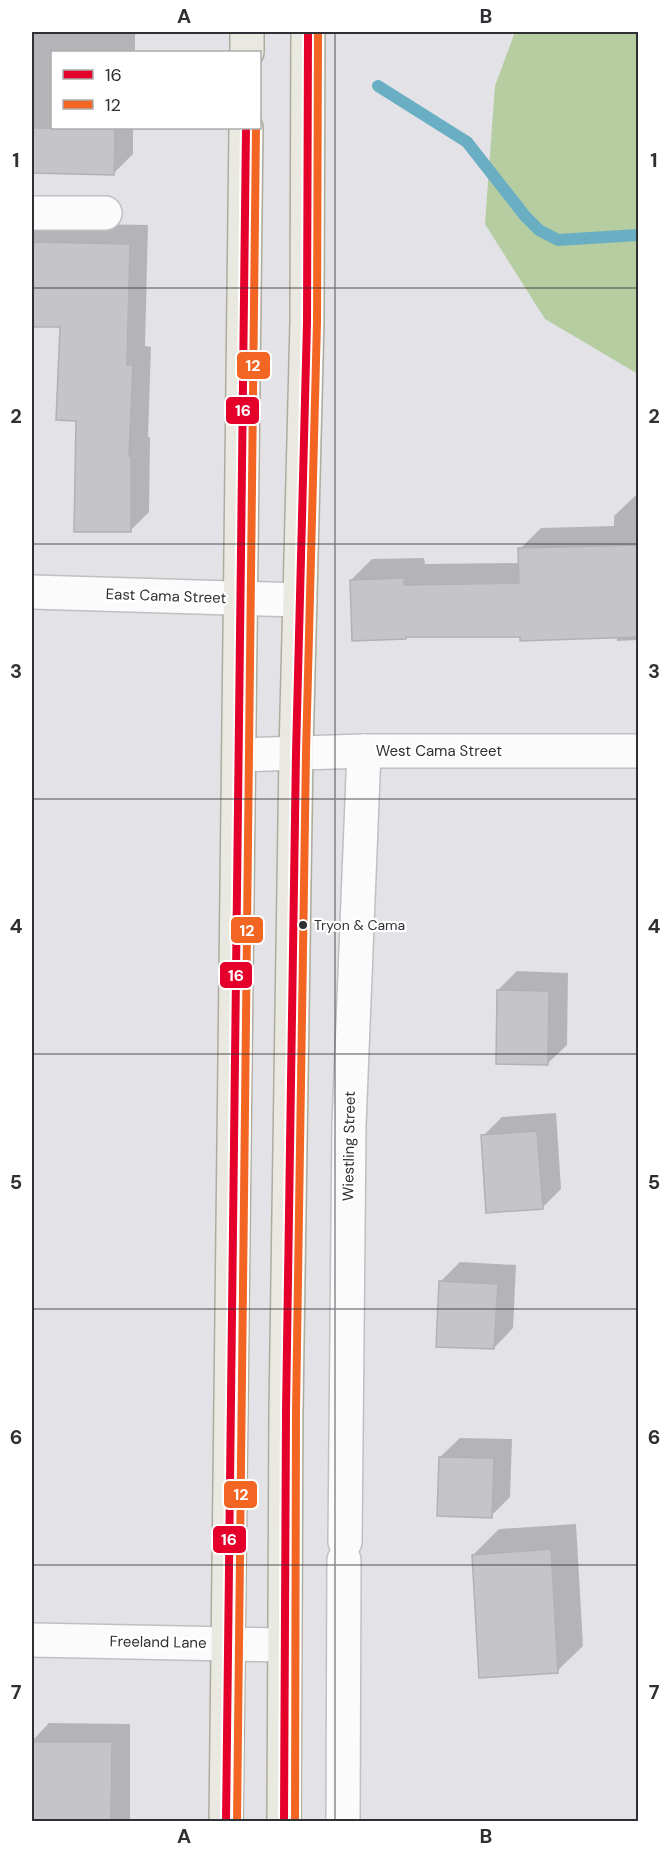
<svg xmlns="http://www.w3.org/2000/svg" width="670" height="1853" viewBox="0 0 670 1853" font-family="'DM Sans',sans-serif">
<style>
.forest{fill:#b5cda0}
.shadow{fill:#0003}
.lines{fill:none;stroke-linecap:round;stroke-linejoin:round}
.stream{stroke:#6aaec4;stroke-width:12}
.building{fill:#c5c4c8;stroke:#b2b1b4;stroke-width:1.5}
.minor-casing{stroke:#bfc0c3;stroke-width:36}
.major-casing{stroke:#aeac9f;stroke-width:36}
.minor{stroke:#fbfbfb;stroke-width:33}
.major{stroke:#eae9e1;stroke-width:33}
.bus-1-casing{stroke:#fff;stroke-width:12}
.bus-2-casing{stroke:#fff;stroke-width:12}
.bus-1{stroke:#e4002b;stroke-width:8}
.bus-2{stroke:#f26522;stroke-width:8}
.grid{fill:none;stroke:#2f3033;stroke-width:1.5;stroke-opacity:0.55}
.bus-dot{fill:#2f3033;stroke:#fff;stroke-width:2}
.labels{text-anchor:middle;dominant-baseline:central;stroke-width:4.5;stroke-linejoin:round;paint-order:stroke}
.bus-label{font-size:14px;fill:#2f3033;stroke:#fff;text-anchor:start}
.street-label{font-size:15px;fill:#2f3033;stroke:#fff}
.line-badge{stroke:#fff;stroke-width:2}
.badge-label{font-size:16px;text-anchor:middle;font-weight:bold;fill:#fff}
.neatline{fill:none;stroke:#2f3033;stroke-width:2}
.grid-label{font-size:20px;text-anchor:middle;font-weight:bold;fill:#2f3033}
</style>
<rect width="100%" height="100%" fill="#e2e2e7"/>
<!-- forest -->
<path class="forest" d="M 515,32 L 638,32 L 638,374 L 545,319 L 485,224 L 495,86 Z"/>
<!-- shadow -->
<g class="shadow">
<path d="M 32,32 L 135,32 L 135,52 L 52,52 L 52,128 L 133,128 L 133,154 L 114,173 L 32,172 Z"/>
<path d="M 32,223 L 148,225 L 145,346 L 151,347 L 148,437 L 150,437 L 149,512 L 130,531 L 77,420 L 61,326 L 32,325 Z"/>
<path d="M 638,495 L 638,640 L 617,641 L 617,637 L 522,635 L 351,580 L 372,559 L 424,558 L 425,564 L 520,563 L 520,549 L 541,528 L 614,526 L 614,516 L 635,496 Z"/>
<path d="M 517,971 L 568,973 L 567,1045 L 547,1064 L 498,990 Z"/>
<path d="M 556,1113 L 561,1189 L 542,1208 L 483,1136 L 502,1117 Z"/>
<path d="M 460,1262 L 516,1265 L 513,1328 L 494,1348 L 441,1281 Z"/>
<path d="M 460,1438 L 512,1439 L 510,1497 L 491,1516 L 440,1457 Z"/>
<path d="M 576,1524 L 583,1646 L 557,1671 L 473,1555 L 499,1529 Z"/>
<path d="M 49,1723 L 130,1724 L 130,1822 L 32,1822 L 32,1741 Z"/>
</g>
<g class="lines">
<!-- stream -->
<path class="stream" d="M 378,86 L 467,142 L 525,216 L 539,230 L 558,240 L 638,235"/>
</g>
<!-- building -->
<g class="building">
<path d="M 32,128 L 115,128 L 114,175 L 32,173 Z"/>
<path d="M 32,242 L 130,244 L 127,365 L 133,365 L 129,456 L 131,456 L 131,532 L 74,532 L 76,421 L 56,420 L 60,327 L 32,327 Z"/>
<path d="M 639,545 L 639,637 L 520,641 L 520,637 L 406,637 L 406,639 L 352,641 L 350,580 L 404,578 L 404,585 L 519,583 L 518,548 Z"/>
<path d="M 497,990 L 549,991 L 548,1065 L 496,1064 Z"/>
<path d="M 537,1131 L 543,1209 L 486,1213 L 481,1135 Z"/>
<path d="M 439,1281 L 498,1284 L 494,1349 L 436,1347 Z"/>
<path d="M 439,1457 L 494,1458 L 492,1518 L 437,1516 Z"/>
<path d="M 551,1549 L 558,1673 L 479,1678 L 472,1555 Z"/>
<path d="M 32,1742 L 112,1742 L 111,1821 L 32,1821 Z"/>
</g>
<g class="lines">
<defs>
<g id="minor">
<path d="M 32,213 L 105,213"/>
<path d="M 32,592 L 300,600"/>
<path d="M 239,755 L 364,751 L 638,751"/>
<path d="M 345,1542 L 349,1125 L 364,751"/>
<path d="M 32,1640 L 284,1645"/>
<path d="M 343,1822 L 344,1560"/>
</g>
<g id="major">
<path d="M 247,52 L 247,32"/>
<path d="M 226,1822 L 246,128"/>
<path d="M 284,1822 L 286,1411 L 296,753 L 307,322 L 308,32"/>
</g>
</defs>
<!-- minor casing -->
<use href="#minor" class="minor-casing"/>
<!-- major casing -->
<use href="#major" class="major-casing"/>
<!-- minor -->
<use href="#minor" class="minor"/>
<!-- major -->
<use href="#major" class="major"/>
<defs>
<g id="bus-1">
<path d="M 226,1822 L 246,128"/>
<path d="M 284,1822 L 286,1411 L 296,753 L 307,322 L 308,32"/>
</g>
<g id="bus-2">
<path d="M 237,1822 L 256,128"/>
<path d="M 295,1822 L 296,1411 L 306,753 L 317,322 L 318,32"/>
</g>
</defs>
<!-- bus-1 casing -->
<use href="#bus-1" class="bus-1-casing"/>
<!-- bus-2 casing -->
<use href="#bus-2" class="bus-2-casing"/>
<!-- bus-1 -->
<use href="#bus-1" class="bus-1"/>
<!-- bus-2 -->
<use href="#bus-2" class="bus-2"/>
</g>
<!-- grid -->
<path class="grid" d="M 335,32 L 335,1822M 32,288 L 638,288M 32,544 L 638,544M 32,799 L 638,799M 32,1054 L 638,1054M 32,1309 L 638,1309M 32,1565 L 638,1565"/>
<!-- markers -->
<circle class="bus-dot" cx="303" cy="925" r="5"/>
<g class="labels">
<!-- bus labels -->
<g class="bus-label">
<text x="314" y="925">Tryon &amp; Cama</text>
</g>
<!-- street labels -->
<g class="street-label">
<text transform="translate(166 596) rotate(2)">East Cama Street</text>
<text x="439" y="751">West Cama Street</text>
<text transform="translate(349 1146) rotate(-89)">Wiestling Street</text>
<text transform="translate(158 1642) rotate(1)">Freeland Lane</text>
</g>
</g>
<g class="line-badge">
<rect x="236" y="351" width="35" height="29" rx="6" fill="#f26522"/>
<rect x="225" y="396" width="35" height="29" rx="6" fill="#e4002b"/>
<rect x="230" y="916" width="34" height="28" rx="6" fill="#f26522"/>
<rect x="219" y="961" width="34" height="28" rx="6" fill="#e4002b"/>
<rect x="223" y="1480" width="35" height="29" rx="6" fill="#f26522"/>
<rect x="212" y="1525" width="35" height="29" rx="6" fill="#e4002b"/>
</g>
<g class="badge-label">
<text x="253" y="371">12</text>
<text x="243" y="416">16</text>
<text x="247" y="936">12</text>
<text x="236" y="981">16</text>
<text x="241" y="1500">12</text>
<text x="229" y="1545">16</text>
</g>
<!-- border -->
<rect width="670" height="1853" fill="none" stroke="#ffffff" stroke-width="66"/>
<!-- legend -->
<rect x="51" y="51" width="210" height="78" fill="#ffffff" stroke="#acacad" stroke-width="1.5"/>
<rect x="63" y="70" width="30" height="9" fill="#e4002b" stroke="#acacad" stroke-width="1.5"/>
<text x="105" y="81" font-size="18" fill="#2f3033">16</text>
<rect x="63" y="100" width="30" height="9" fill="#f26522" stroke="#acacad" stroke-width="1.5"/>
<text x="105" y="111" font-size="18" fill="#2f3033">12</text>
<rect x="33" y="33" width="604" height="1787" class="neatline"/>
<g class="grid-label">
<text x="184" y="23">A</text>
<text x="486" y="23">B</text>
<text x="16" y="167">1</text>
<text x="654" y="167">1</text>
<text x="16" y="423">2</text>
<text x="654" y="423">2</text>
<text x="16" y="678">3</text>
<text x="654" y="678">3</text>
<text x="16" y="933">4</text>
<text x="654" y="933">4</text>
<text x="16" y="1189">5</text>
<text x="654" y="1189">5</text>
<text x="16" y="1444">6</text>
<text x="654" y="1444">6</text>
<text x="16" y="1699">7</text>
<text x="654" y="1699">7</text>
<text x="184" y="1843">A</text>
<text x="486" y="1843">B</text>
</g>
</svg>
